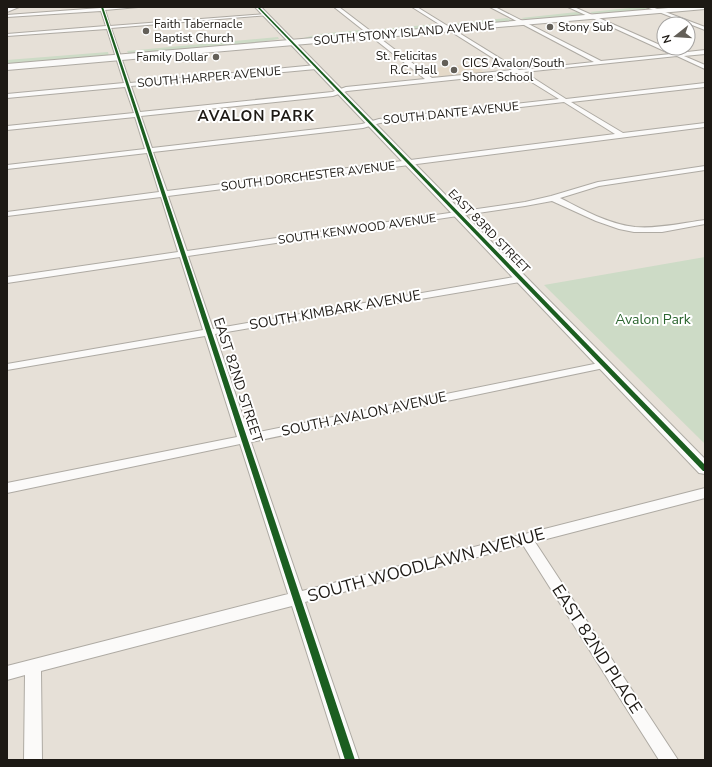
<svg xmlns="http://www.w3.org/2000/svg" width="712" height="767" viewBox="0 0 712 767" font-family="'Nunito Sans',sans-serif">
<style>
.built{fill:#e4d9c8}
.green{fill:#cddbc6}
.lines{fill:none;stroke-linecap:round;stroke-linejoin:round}
.minor-casing{stroke:#aeaaa3;stroke-width:2}
.tertiary-casing{stroke:#aeaaa3;stroke-width:2}
.trunk-casing{stroke:#aeaaa3;stroke-width:2}
.motorway-casing{stroke:#aeaaa3;stroke-width:2}
.minor{fill:#fbfaf9;fill-rule:evenodd}
.tertiary{fill:#fbfaf9;fill-rule:evenodd}
.trunk{fill:#fbfaf9;fill-rule:evenodd}
.motorway{fill:#fbfaf9;fill-rule:evenodd}
.cycleway-casing{stroke:#fff;stroke-width:2}
.cycleway{fill:#1b5e20;fill-rule:evenodd}
.poi-dot{fill:#635f58;stroke:#fff;stroke-width:1.5}
.labels{text-anchor:middle;dominant-baseline:central;stroke-width:4;stroke-linejoin:round;paint-order:stroke}
.far-poi-label{font-size:12px;fill:#1d1914;stroke:#fff;text-anchor:start}
.far-street-label{font-size:12px;fill:#1d1914;stroke:#fff}
.street-label{font-size:14px;fill:#1d1914;stroke:#fff}
.park-label{font-size:14px;fill:#2c6630;stroke:#fff}
.far-district-label{font-size:15px;font-weight:bold;letter-spacing:1px;fill:#1d1914;stroke:#fff}
.near-street-label{font-size:17px;fill:#1d1914;stroke:#fff}
</style>
<rect width="100%" height="100%" fill="#e6e0d7"/>
<!-- built -->
<path class="built" d="M 472,64 L 484,72 L 435,77 L 425,69 Z"/>
<!-- green -->
<g class="green">
<path d="M 640,7 L 649,9 L 596,15 L 590,12 Z"/>
<path d="M 577,12 L 583,15 L 527,20 L 521,18 Z"/>
<path d="M 507,18 L 513,21 L 454,27 L 449,24 Z"/>
<path d="M 436,24 L 441,28 L 377,34 L 373,30 Z"/>
<path d="M 360,30 L 363,34 L 300,39 L 319,34 Z"/>
<path d="M 278,37 L 279,39 L 248,44 L 129,55 L 127,51 Z"/>
<path d="M 108,52 L 109,56 L 7,65 L 7,60 Z"/>
<path d="M 705,257 L 705,444 L 544,285 Z"/>
</g>
<g class="lines">
<defs>
<g id="minor">
<path d="M 100,7 L 138,7 L 105,10 L 110,26 L 266,14 L 268,15 L 111,28 L 130,83 L 316,65 L 319,67 L 316,69 L 131,86 L 140,112 L 332,92 L 346,87 L 425,79 L 334,7 L 339,7 L 432,78 L 512,70 L 412,7 L 417,7 L 519,70 L 594,62 L 490,7 L 495,7 L 601,61 L 671,54 L 568,7 L 574,7 L 678,53 L 705,50 L 705,54 L 684,56 L 705,65 L 705,69 L 677,56 L 524,72 L 566,99 L 705,83 L 705,87 L 571,102 L 623,133 L 705,123 L 705,127 L 168,196 L 187,251 L 525,202 L 551,196 L 598,182 L 705,166 L 705,170 L 599,186 L 560,198 C 584,210 608,224 635,227 C 658,229 682,223 705,220 L 705,224 L 662,232 L 634,232 L 619,229 L 596,221 L 552,201 L 525,206 L 188,256 L 213,329 L 520,276 L 525,279 L 520,282 L 215,334 L 249,434 L 604,362 L 608,363 L 609,365 L 604,368 L 251,442 L 302,591 L 705,488 L 705,498 L 535,542 L 678,760 L 659,760 L 523,545 L 305,602 L 359,760 L 341,760 L 292,606 L 41,671 L 42,760 L 24,760 L 25,675 L 7,680 L 7,666 L 288,594 L 240,444 L 7,493 L 7,483 L 237,437 L 205,336 L 7,370 L 7,364 L 203,330 L 180,257 L 7,283 L 7,277 L 178,252 L 161,197 L 7,216 L 7,212 L 159,192 L 147,153 L 7,169 L 7,165 L 145,149 L 135,117 L 7,130 L 7,126 L 134,113 L 125,87 L 7,98 L 7,94 L 124,83 L 107,29 L 7,36 L 7,34 L 106,26 L 101,11 L 7,17 L 7,15 L 100,8 ZM 517,73 L 559,99 L 379,119 L 362,124 L 152,148 L 141,116 L 333,96 L 347,91 ZM 564,102 L 615,134 L 167,191 L 153,152 L 363,128 L 380,123 Z"/>
<path d="M 646,7 L 652,7 L 705,27 L 705,30 Z"/>
</g>
<path id="tertiary" d="M 255,7 L 261,7 L 705,459 L 705,474 L 699,473 Z"/>
<path id="trunk" d="M 680,7 L 705,7 L 705,9 L 7,70 L 7,64 Z"/>
<path id="motorway" d="M 7,7 L 19,7 L 7,12 Z"/>
</defs>
<!-- minor casing -->
<use href="#minor" class="minor-casing"/>
<!-- tertiary casing -->
<use href="#tertiary" class="tertiary-casing"/>
<!-- trunk casing -->
<use href="#trunk" class="trunk-casing"/>
<!-- motorway casing -->
<use href="#motorway" class="motorway-casing"/>
<!-- minor -->
<use href="#minor" class="minor"/>
<!-- tertiary -->
<use href="#tertiary" class="tertiary"/>
<!-- trunk -->
<use href="#trunk" class="trunk"/>
<!-- motorway -->
<use href="#motorway" class="motorway"/>
<defs>
<g id="cycleway">
<path d="M 101,7 L 103,7 L 355,760 L 345,760 Z"/>
<path d="M 257,7 L 259,7 L 705,465 L 705,471 L 703,471 Z"/>
</g>
</defs>
<!-- cycleway casing -->
<use href="#cycleway" class="cycleway-casing"/>
<!-- cycleway -->
<use href="#cycleway" class="cycleway"/>
</g>
<!-- markers -->
<g class="poi-dot">
<circle cx="550" cy="27" r="4"/>
<circle cx="146" cy="31" r="4"/>
<circle cx="216" cy="57" r="4"/>
<circle cx="445" cy="63" r="4"/>
<circle cx="454" cy="70" r="4"/>
</g>
<g class="labels">
<!-- far-poi labels -->
<g class="far-poi-label">
<text x="154" y="24">Faith Tabernacle<tspan x="154" dy="14">Baptist Church</tspan></text>
<text x="558" y="27">Stony Sub</text>
<text x="437" y="56" text-anchor="end">St. Felicitas<tspan x="437" dy="14">R.C. Hall</tspan></text>
<text x="208" y="57" text-anchor="end">Family Dollar</text>
<text x="462" y="63">CICS Avalon/South<tspan x="462" dy="14">Shore School</tspan></text>
</g>
<!-- far-street labels -->
<g class="far-street-label">
<text transform="translate(404 33) rotate(-5)">SOUTH STONY ISLAND AVENUE</text>
<text transform="translate(209 77) rotate(-5)">SOUTH HARPER AVENUE</text>
<text transform="translate(451 113) rotate(-6)">SOUTH DANTE AVENUE</text>
<text transform="translate(308 176) rotate(-7)">SOUTH DORCHESTER AVENUE</text>
<text transform="translate(357 229) rotate(-8)">SOUTH KENWOOD AVENUE</text>
<text transform="translate(489 231) rotate(46)">EAST 83RD STREET</text>
</g>
<!-- street labels -->
<g class="street-label">
<text transform="translate(335 310) rotate(-10)">SOUTH KIMBARK AVENUE</text>
<text transform="translate(238 380) rotate(72)">EAST 82ND STREET</text>
<text transform="translate(364 414) rotate(-12)">SOUTH AVALON AVENUE</text>
</g>
<!-- park labels -->
<g class="park-label">
<text x="653" y="319">Avalon Park</text>
</g>
<!-- far-district labels -->
<g class="far-district-label">
<text x="256" y="116">AVALON PARK</text>
</g>
<!-- near-street labels -->
<g class="near-street-label">
<text transform="translate(426 565) rotate(-15)">SOUTH WOODLAWN AVENUE</text>
<text transform="translate(597 649) rotate(57)">EAST 82ND PLACE</text>
</g>
</g>
<!-- border -->
<rect width="712" height="767" fill="none" stroke="#1d1914" stroke-width="16"/>
<!-- north arrow -->
<g transform="translate(676 36) rotate(253)"><circle r="19" fill="#ffffff" stroke="#a5a3a1"/>
<path d="M0-3L7 15L0 10L-7 15Z" fill="#635f58"/>
<text y="-6" font-size="11" font-weight="bold" text-anchor="middle" fill="#1d1914">N</text>
</g>
</svg>
